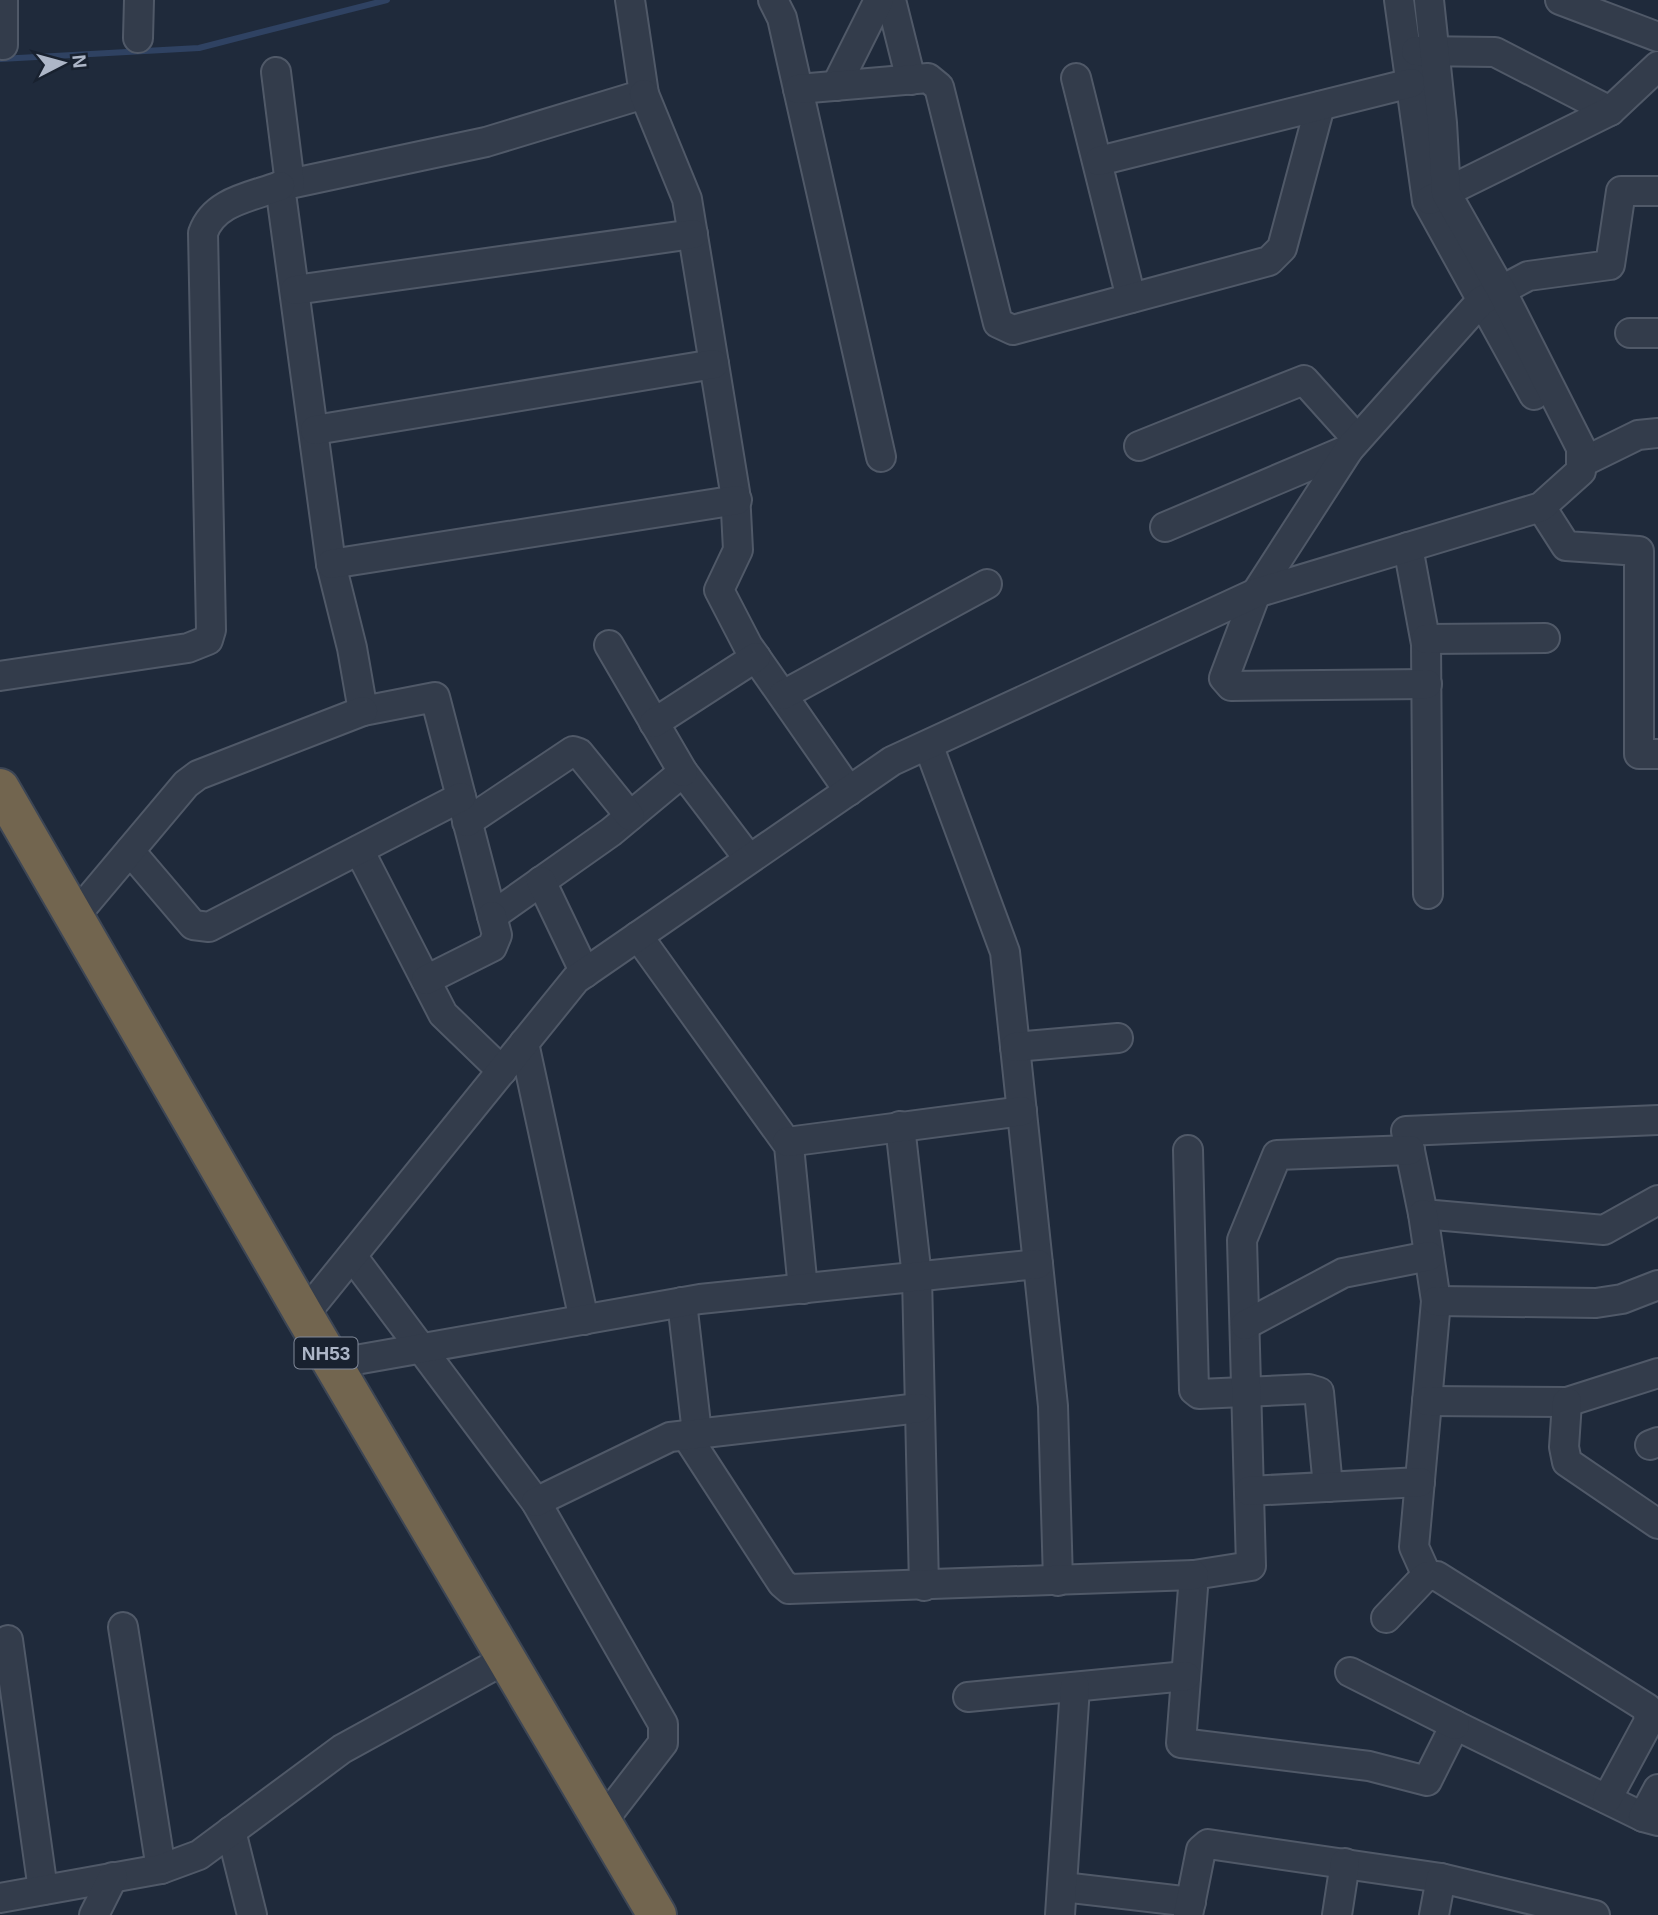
<svg xmlns="http://www.w3.org/2000/svg" width="1658" height="1915" viewBox="0 0 1658 1915" font-family="Arial,sans-serif">
<style>
.lines{fill:none;stroke-linecap:round;stroke-linejoin:round}
.stream{stroke:#2f4262;stroke-width:6}
.minor-casing{stroke:#505968;stroke-width:32}
.highway-casing{stroke:#3d4655;stroke-width:42}
.minor{stroke:#333c4b;stroke-width:28}
.highway{stroke:#72654f;stroke-width:38}
.labels{text-anchor:middle;dominant-baseline:central;stroke-width:5;stroke-linejoin:round;paint-order:stroke}
.shield{fill:#18212f;stroke:#808999;stroke-width:2}
.shield-label{font-size:19px;font-weight:bold;fill:#adb6c7}
</style>
<rect width="100%" height="100%" fill="#1f2a3b"/>
<g class="lines">
<!-- stream -->
<path class="stream" d="M 0,59 L 199,48 L 387,0"/>
<defs>
<g id="minor">
<path d="M 3,0 L 3,45"/>
<path d="M 630,0 L 644,94 L 486,142 L 280,186 L 331,564 L 352,648 L 363,711 L 435,697 L 492,916 L 611,832 L 683,772 L 749,859"/>
<path d="M 773,0 L 782,18 L 881,457"/>
<path d="M 891,0 L 911,80"/>
<path d="M 1399,0 L 1427,201 L 1534,395"/>
<path d="M 1560,0 L 1658,37"/>
<path d="M 138,38 L 139,0"/>
<path d="M 1416,51 L 1495,52 L 1610,111"/>
<path d="M 276,72 L 290,184"/>
<path d="M 1076,78 L 1131,298"/>
<path d="M 836,86 L 879,0"/>
<path d="M 798,89 L 928,78 L 939,87 L 998,323 L 1013,330 L 1269,261 L 1282,248 L 1320,106"/>
<path d="M 644,94 L 687,199 L 735,492 L 738,550 L 719,590 L 748,646 L 849,791"/>
<path d="M 1099,161 L 1411,83"/>
<path d="M 1430,200 L 1610,111 L 1658,66"/>
<path d="M 295,290 L 693,234"/>
<path d="M 1630,333 L 1658,333"/>
<path d="M 315,430 L 714,364"/>
<path d="M 1139,446 L 1304,380 L 1357,439"/>
<path d="M 1581,463 L 1638,435 L 1658,433"/>
<path d="M 1541,507 L 1566,546 L 1639,551 L 1639,754 L 1658,754"/>
<path d="M 1165,527 L 1349,449"/>
<path d="M 1408,547 L 1426,644 L 1428,894"/>
<path d="M 331,564 L 737,500"/>
<path d="M 1426,639 L 1545,638"/>
<path d="M 609,645 L 683,772"/>
<path d="M 0,676 L 188,648 L 208,640 L 211,630 L 203,233 C 214,201 251,197 280,186"/>
<path d="M 1427,684 L 1231,686 L 1224,678 L 1256,593 L 1349,449 L 1481,301 L 1528,276 L 1610,265 L 1621,191 L 1658,191"/>
<path d="M 783,695 L 987,584"/>
<path d="M 654,723 L 756,657"/>
<path d="M 929,747 L 1005,952 L 1053,1406 L 1058,1581"/>
<path d="M 467,822 L 573,751 L 579,753 L 630,816"/>
<path d="M 359,850 L 443,1014 L 502,1071"/>
<path d="M 130,851 L 193,925 L 209,927 L 461,797"/>
<path d="M 541,881 L 585,973"/>
<path d="M 75,916 L 186,784 L 198,775 L 363,711"/>
<path d="M 638,936 L 789,1146 L 803,1289"/>
<path d="M 426,980 L 492,947 L 497,935 L 492,916"/>
<path d="M 524,1043 L 584,1320"/>
<path d="M 1015,1047 L 1118,1038"/>
<path d="M 1658,1120 L 1406,1131 L 1423,1214 L 1604,1230 L 1658,1200"/>
<path d="M 900,1126 L 917,1277 L 924,1586"/>
<path d="M 787,1142 L 1022,1111"/>
<path d="M 1188,1150 L 1194,1390 L 1199,1394 L 1309,1389 L 1319,1392 L 1328,1487"/>
<path d="M 1410,1150 L 1277,1155 L 1242,1240 L 1251,1566 L 1194,1575 L 1181,1743 L 1369,1766 L 1427,1781 L 1455,1725 L 1643,1817"/>
<path d="M 1423,1214 L 1436,1301 L 1414,1547 L 1427,1576"/>
<path d="M 352,1256 L 536,1502 L 663,1724 L 663,1743 L 602,1822"/>
<path d="M 1436,1301 L 1596,1303 L 1622,1299 L 1658,1285"/>
<path d="M 682,1302 L 697,1433"/>
<path d="M 304,1315 L 576,979 L 892,761 L 1256,593 L 1541,507 L 1581,471 L 1581,448 L 1501,290 L 1446,193 L 1442,123 L 1429,0"/>
<path d="M 1245,1325 L 1343,1273 L 1429,1256"/>
<path d="M 333,1364 L 700,1299 L 1038,1264"/>
<path d="M 1427,1401 L 1567,1402 L 1658,1373"/>
<path d="M 1567,1402 L 1564,1447 L 1567,1462 L 1658,1524"/>
<path d="M 686,1435 L 782,1583 L 789,1589 L 1194,1575"/>
<path d="M 1650,1445 L 1658,1442"/>
<path d="M 1249,1491 L 1420,1482"/>
<path d="M 536,1502 L 670,1437 L 919,1408"/>
<path d="M 1386,1618 L 1422,1580 L 1427,1576 L 1437,1576 L 1647,1708 L 1649,1721 L 1607,1799"/>
<path d="M 123,1627 L 161,1869"/>
<path d="M 8,1640 L 43,1890"/>
<path d="M 1350,1672 L 1455,1725"/>
<path d="M 968,1697 L 1186,1676"/>
<path d="M 1658,1789 L 1643,1817 L 1658,1821"/>
<path d="M 231,1831 L 252,1915"/>
<path d="M 1063,1887 L 1191,1902"/>
<path d="M 0,1898 L 161,1869 L 199,1855 L 342,1749 L 506,1659"/>
<path d="M 94,1915 L 113,1877"/>
<path d="M 1060,1915 L 1075,1687"/>
<path d="M 1188,1915 L 1201,1850 L 1208,1844 L 1441,1878"/>
<path d="M 1337,1915 L 1345,1863"/>
<path d="M 1434,1915 L 1441,1878 L 1595,1915"/>
</g>
<path id="highway" d="M 0,788 L 304,1315 L 657,1915"/>
</defs>
<!-- minor casing -->
<use href="#minor" class="minor-casing"/>
<!-- highway casing -->
<use href="#highway" class="highway-casing"/>
<!-- minor -->
<use href="#minor" class="minor"/>
<!-- highway -->
<use href="#highway" class="highway"/>
</g>
<g class="labels">
<!-- shield labels -->
<rect class="shield" x="294.5" y="1337.5" width="63" height="31" rx="5"/>
<g class="shield-label">
<text x="326" y="1353">NH53</text>
</g>
</g>
<!-- north arrow -->
<g transform="translate(63 63) rotate(84)" stroke="#18212f" stroke-width="5" paint-order="stroke">
<path d="M0-5L12 26L0 18L-12 26Z" fill="#adb6c7"/>
<text y="-10" font-size="19" font-weight="bold" text-anchor="middle" fill="#adb6c7">N</text>
</g>
</svg>
